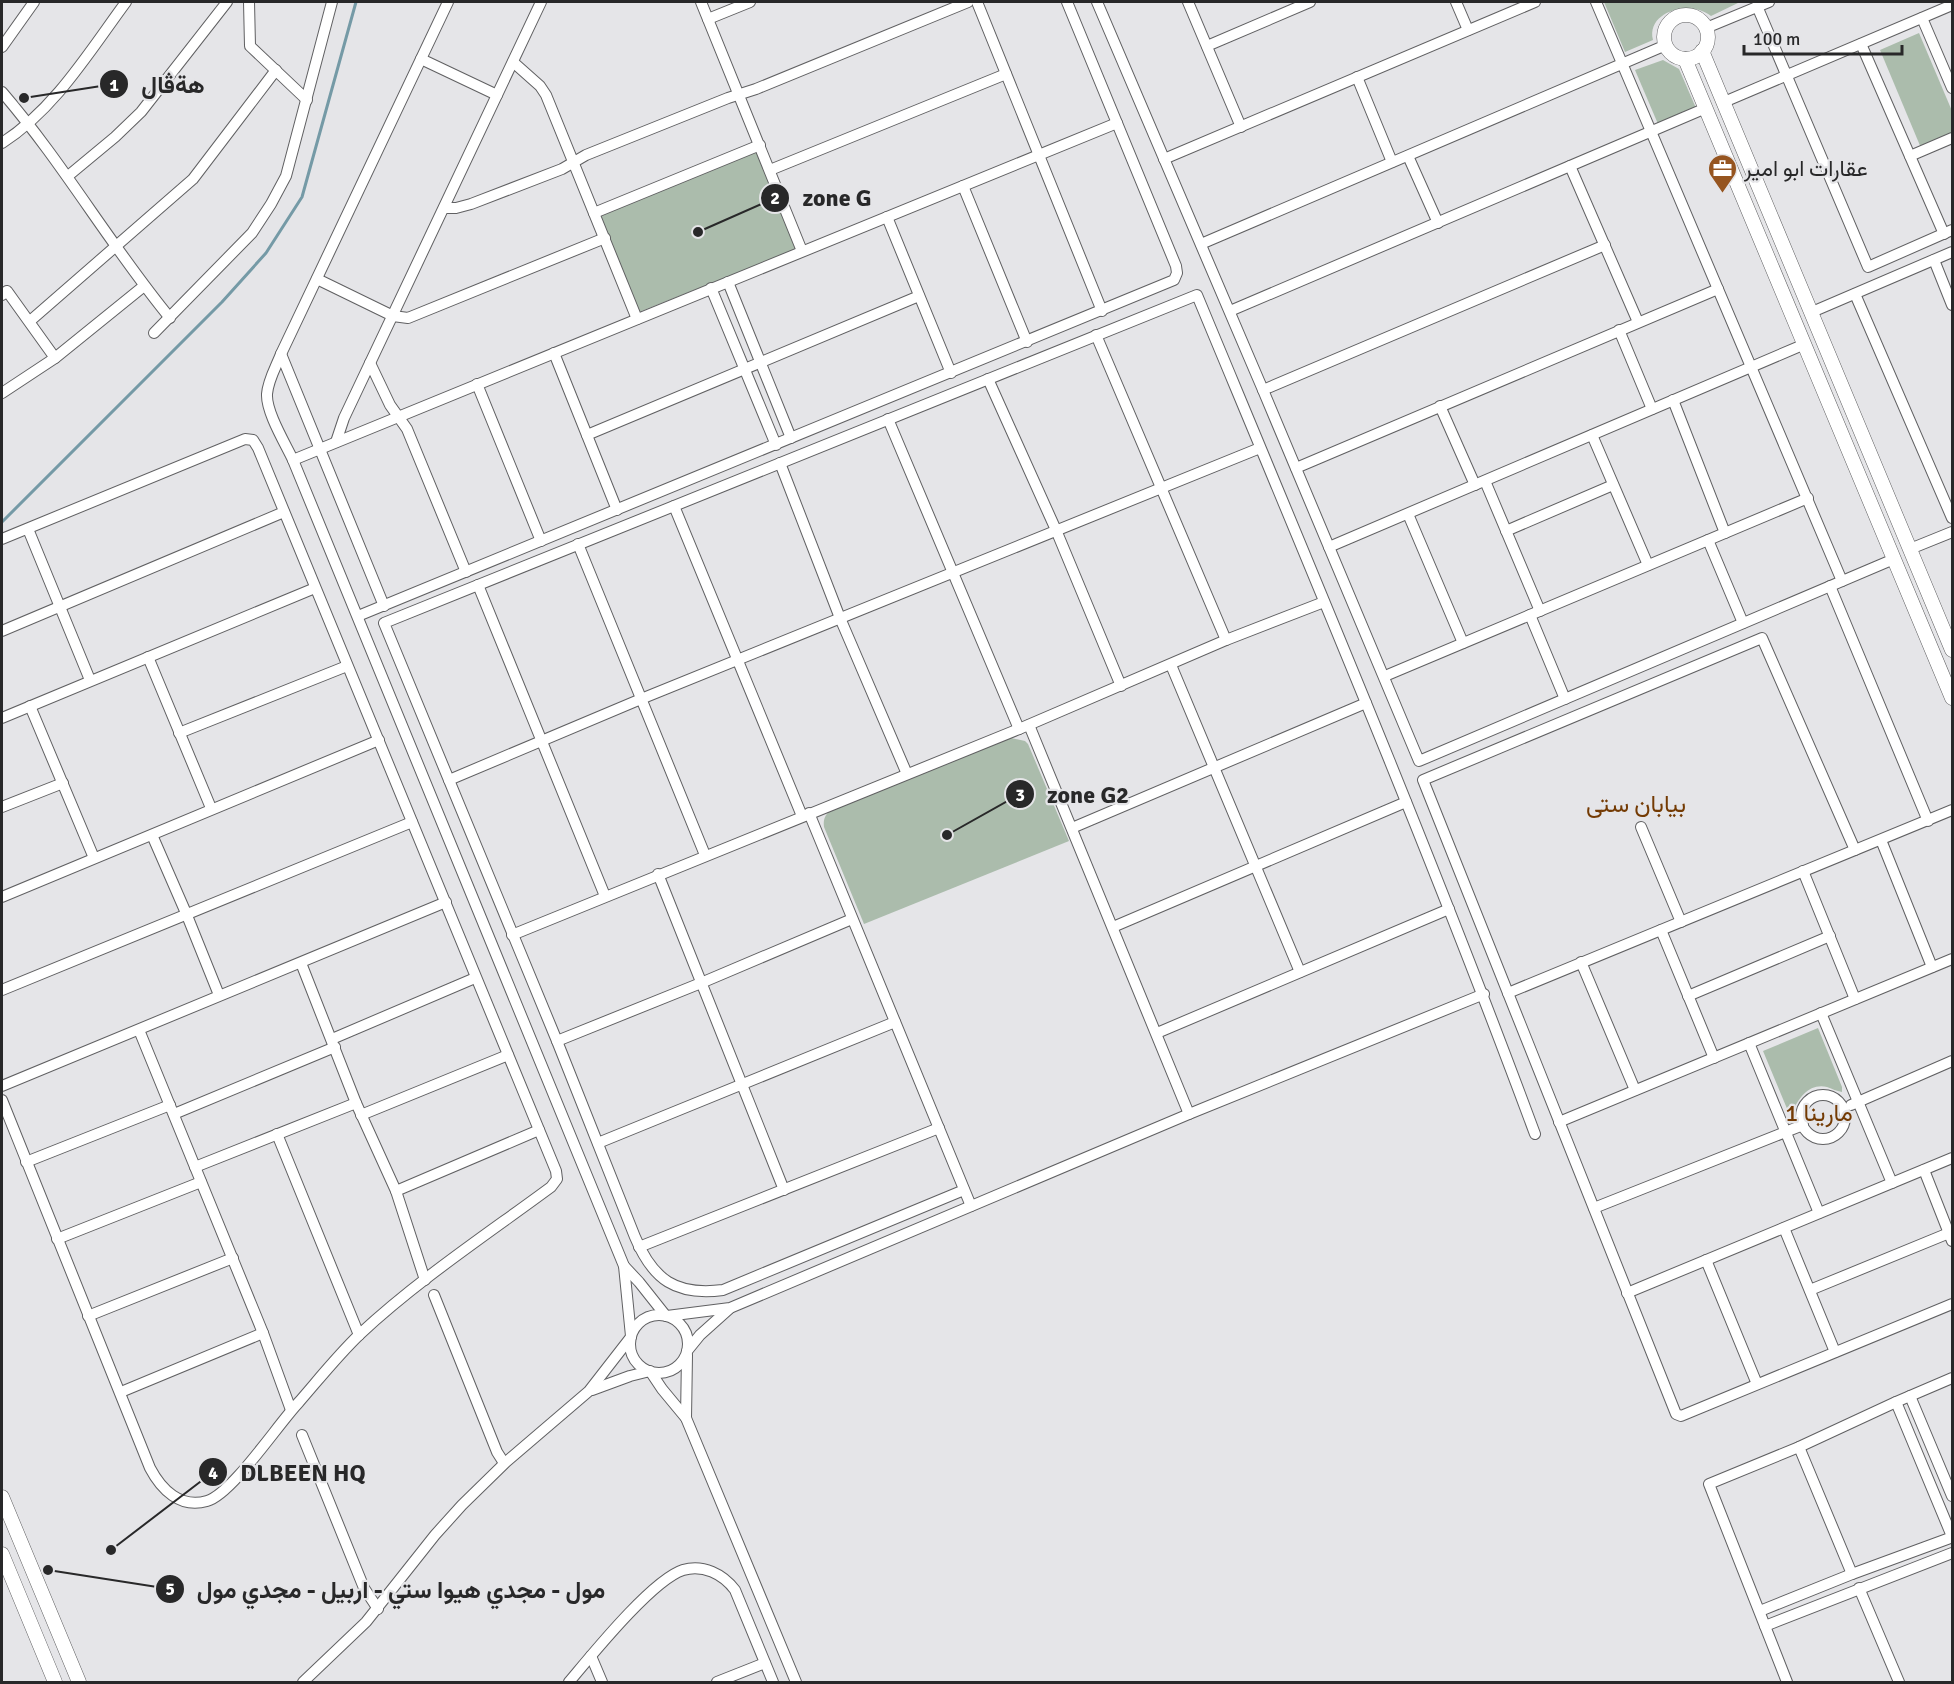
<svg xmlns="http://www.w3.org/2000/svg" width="1954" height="1684" viewBox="0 0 1954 1684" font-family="Signika,Vazirmatn,sans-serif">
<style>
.green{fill:#abbcac}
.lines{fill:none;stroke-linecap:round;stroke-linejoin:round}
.stream{stroke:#759aa6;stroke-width:3}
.minor-casing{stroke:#606062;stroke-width:12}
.tertiary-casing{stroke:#606062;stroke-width:15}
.minor{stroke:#fff;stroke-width:10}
.tertiary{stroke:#fff;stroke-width:14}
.labels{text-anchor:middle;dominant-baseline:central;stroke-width:4.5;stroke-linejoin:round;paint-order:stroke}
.poi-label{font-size:22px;fill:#282829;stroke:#e5e5e8;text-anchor:start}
.neighbourhood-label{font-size:24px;fill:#743b04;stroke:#e5e5e8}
.leader{fill:none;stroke:#282829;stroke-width:2}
.callout-dot{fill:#282829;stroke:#e5e5e8;stroke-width:2}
.mark-label{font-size:18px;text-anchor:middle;font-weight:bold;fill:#fff}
.callout-label{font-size:24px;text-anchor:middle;font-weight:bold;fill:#282829;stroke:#e5e5e8;stroke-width:4.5;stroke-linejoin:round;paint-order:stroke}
</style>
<rect width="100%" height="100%" fill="#e5e5e8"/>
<!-- green -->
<g class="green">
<path d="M 1604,2 L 1740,2 L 1711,16 C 1692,0 1646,10 1653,40 L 1625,52 Z"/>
<path d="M 1919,33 L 1952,111 L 1952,135 L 1921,148 L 1880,50 Z"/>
<path d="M 1663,60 L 1679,69 L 1696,108 L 1658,124 L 1635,70 Z"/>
<path d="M 758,151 L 797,249 L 639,312 L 600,215 Z"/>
<path d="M 1011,738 L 1025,741 L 1028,744 L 1069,841 L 864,924 L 824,827 C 823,819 825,815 831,810 Z"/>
<path d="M 1818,1028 L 1842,1087 L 1842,1092 C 1836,1091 1833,1089 1827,1087 C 1810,1083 1799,1097 1793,1111 L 1788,1111 L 1763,1051 Z"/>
</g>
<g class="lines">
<!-- stream -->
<path class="stream" d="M 2,522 L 222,302 L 266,253 L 302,197 L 356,2"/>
<defs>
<g id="minor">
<path d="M 249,2 L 250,46 L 307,100"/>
<path d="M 448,2 L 281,354 C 276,367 268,380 267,394 C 266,412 285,443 293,460 L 624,1266 L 631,1336"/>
<path d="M 701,2 L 802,251"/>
<path d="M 977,2 L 1102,311"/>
<path d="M 1097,2 L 1263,390 L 1419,761 L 1894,559"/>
<path d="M 1188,2 L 1241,127"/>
<path d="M 1456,2 L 1468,30"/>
<path d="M 1596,2 L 1842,581"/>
<path d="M 1757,6 L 1868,267 L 1952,230"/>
<path d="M 1922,18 L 1952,88"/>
<path d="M 708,19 L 750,2"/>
<path d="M 1706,28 L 1769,2"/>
<path d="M 1861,44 L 1944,234"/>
<path d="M 1207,46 L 1310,2"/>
<path d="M 2,47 L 34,2"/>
<path d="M 421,59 L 497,95"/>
<path d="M 513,62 L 540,86 L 546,95 L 637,319"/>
<path d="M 1357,77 L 1392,162"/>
<path d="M 2,92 C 63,163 110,245 170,318"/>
<path d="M 1724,102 L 1952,5"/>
<path d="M 2,143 C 55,109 89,52 126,2"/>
<path d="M 1408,156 L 1438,223"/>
<path d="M 1910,156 L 1952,138"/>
<path d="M 1164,159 L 1535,2"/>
<path d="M 1570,166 L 1638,322"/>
<path d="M 770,170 L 1006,74"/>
<path d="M 68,176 L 115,137 L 141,112 L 227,2"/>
<path d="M 963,186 L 1027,342"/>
<path d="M 444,208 L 456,208 L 471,204 L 562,169 L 586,155 L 728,98 L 756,89 L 968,2"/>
<path d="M 594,213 L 760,145"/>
<path d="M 887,217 L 951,373"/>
<path d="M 1201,244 L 1666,45"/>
<path d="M 1934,260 L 1952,305"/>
<path d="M 317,279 L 393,316 L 408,318 L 605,238"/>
<path d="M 728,282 L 791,438"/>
<path d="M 711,288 L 776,445"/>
<path d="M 1855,294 L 1952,518"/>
<path d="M 2,295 L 7,291 L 55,358"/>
<path d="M 1230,311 L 1706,108"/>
<path d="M 1812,312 L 1952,252"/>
<path d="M 30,321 L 193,179 L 276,70"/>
<path d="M 1619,330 L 1652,409"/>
<path d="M 154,333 L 252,233 L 271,204 L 286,176 L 332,2"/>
<path d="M 1096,335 L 1226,640"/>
<path d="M 554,353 L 617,510"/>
<path d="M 281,354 L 384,606"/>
<path d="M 370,363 L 390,405 L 407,429 L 466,572"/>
<path d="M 988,379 L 1056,530 L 1121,686"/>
<path d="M 477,384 L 541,541"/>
<path d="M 1263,390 L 1605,245"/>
<path d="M 2,393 L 55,358 L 144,286"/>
<path d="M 1673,400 L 1725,533"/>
<path d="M 1440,406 L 1475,485"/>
<path d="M 888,419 L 1019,729"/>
<path d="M 587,435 L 919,296"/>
<path d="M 1592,435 L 1648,565"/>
<path d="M 336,442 L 344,418 L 541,2"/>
<path d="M 293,460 L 1117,123"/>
<path d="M 780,463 L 840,618 L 907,774"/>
<path d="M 1296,468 L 1718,289"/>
<path d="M 1485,481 L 1540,611"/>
<path d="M 674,506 L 802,816"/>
<path d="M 1408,514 L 1463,643"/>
<path d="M 28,529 L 90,680"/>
<path d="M 1506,531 L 1613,485"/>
<path d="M 2,539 L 245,439 L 253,440 L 258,448 L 556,1171 L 557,1179 L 551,1187 C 486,1235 418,1280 360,1334 C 338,1355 319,1379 299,1402 C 278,1424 232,1494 207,1501 C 180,1509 161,1489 150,1468 L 2,1100"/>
<path d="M 1708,540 L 1743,623"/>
<path d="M 578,544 L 705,855"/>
<path d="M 1329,547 L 1805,344"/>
<path d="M 1910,549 L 1952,532"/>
<path d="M 478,585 L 605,896"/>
<path d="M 1830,586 L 1928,821"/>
<path d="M 1530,615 L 1565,699"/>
<path d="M 358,616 L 1174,280 L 1177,273 L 1176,266 L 1067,2"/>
<path d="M 2,631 L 284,512"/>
<path d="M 148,657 L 211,808"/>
<path d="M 1171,665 L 1300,972"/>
<path d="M 1385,676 L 1808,498"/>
<path d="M 30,706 L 94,858"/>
<path d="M 2,718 L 315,588"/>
<path d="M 1029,725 L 1189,1114"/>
<path d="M 179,733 L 347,666"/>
<path d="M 449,780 L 641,699 L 1260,448"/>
<path d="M 2,807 L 63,783"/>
<path d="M 809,813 L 971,1206"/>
<path d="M 1641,827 L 1681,922"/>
<path d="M 1072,828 L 1366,703"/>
<path d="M 152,835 L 186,913 L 219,995"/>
<path d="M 1881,840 L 1932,967"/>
<path d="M 1855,850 L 1762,638 L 1423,780 L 1676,1414 L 1681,1416 L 1952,1304"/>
<path d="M 1803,871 L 1855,999"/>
<path d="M 658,874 L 784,1190"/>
<path d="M 2,897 L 379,740"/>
<path d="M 1113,927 L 1406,802"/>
<path d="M 1661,930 L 1714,1058"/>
<path d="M 512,935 L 1019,729 L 1226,640 L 1324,602"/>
<path d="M 1581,962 L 1635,1090"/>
<path d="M 301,963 L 356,1103 L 396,1191 L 425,1280"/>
<path d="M 2,990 L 412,822"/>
<path d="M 1508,993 L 1952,810"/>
<path d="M 1688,996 L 1830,936"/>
<path d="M 1821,1013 L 1892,1183"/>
<path d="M 139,1030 L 263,1333 L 291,1410"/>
<path d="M 1157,1033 L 1449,909"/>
<path d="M 332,1039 L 475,978"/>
<path d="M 557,1041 L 701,983 L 852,919"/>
<path d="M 1749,1043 L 1819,1213"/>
<path d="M 2,1086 L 446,902"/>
<circle cx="1823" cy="1117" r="22"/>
<path d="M 1851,1105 L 1952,1061"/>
<path d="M 174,1114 L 335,1047"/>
<path d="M 361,1115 L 508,1055"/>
<path d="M 1559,1122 L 1952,959"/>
<path d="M 277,1134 L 359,1335"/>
<path d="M 598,1143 L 895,1022"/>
<path d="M 26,1162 L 170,1105"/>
<path d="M 195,1167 L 356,1103"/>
<path d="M 1924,1170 L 1952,1241"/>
<path d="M 964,1190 L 723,1290 C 676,1296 653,1280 635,1237 L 557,1041 L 384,623 L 1197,295 C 1313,574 1430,851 1535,1134"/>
<path d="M 396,1191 L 539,1130"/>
<path d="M 1594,1208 L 1803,1125"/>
<path d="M 1784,1228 L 1835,1352"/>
<path d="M 57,1239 L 201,1182"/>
<path d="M 639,1247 L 939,1128"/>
<path d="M 1706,1260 L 1757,1384"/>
<path d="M 624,1266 L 639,1282 L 666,1316"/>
<path d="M 1810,1290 L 1949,1233"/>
<path d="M 1627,1293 L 1952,1158"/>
<path d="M 434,1295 L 497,1452 L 504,1463"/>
<circle cx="659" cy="1344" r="29"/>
<path d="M 88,1316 L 233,1258"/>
<path d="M 667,1316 L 730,1308 L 1189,1114 L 1484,994"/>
<path d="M 687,1351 L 700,1335 L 729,1309"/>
<path d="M 592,1390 L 630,1376 L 650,1371 L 662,1389 L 686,1418 L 796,1682"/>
<path d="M 121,1392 L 263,1333"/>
<path d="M 1910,1396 L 1952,1496"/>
<path d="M 1896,1402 L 1951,1534"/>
<path d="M 686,1418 L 687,1355"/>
<path d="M 302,1435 L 364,1588 L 378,1609"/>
<path d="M 1799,1447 L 1852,1574"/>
<path d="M 1859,1588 L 1899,1682"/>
<path d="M 1760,1611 L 1852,1574 L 1950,1538"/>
<path d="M 1765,1626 L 1952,1553"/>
<path d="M 591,1656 L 602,1682"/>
<path d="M 303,1682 L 366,1622 L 435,1535 L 462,1505 L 506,1462 L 589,1391 L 631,1337"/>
<path d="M 569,1682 C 591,1656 652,1580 683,1570 C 703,1564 723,1574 735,1590 L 773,1682"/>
<path d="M 717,1682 L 765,1663"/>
<path d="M 1787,1682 L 1709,1484 L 1799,1447 L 1896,1402 L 1952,1378"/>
</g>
<g id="tertiary">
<circle cx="1686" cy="37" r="22"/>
<path d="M 1702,51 L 1952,650"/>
<path d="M 1685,59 L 1952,698"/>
<path d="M 2,1497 L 79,1682"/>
<path d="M 2,1554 L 55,1682"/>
</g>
</defs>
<!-- minor casing -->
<use href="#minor" class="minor-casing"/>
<!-- tertiary casing -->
<use href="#tertiary" class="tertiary-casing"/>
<!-- minor -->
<use href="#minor" class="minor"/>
<!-- tertiary -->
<use href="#tertiary" class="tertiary"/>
</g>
<!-- icons -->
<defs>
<symbol id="office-pin" viewBox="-11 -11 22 30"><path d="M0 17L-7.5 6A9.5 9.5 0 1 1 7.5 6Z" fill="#965520" stroke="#e5e5e8"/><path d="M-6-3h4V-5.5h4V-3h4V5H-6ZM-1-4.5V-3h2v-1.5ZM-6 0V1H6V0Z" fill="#fff"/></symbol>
</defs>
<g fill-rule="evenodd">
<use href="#office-pin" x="1706" y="152" width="33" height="45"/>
</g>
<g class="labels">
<!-- poi labels -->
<g class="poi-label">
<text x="1744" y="168">عقارات ابو امير</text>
</g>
<!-- neighbourhood labels -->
<g class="neighbourhood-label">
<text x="1636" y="804">بیابان ستی</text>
<text x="1819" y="1113">مارینا 1</text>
</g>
</g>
<!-- callouts -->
<path class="leader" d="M24 98L114 84M698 232L775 198M947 835L1020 794M111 1550L213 1472M48 1570L170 1589"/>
<g class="callout-dot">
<circle cx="24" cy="98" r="6"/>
<circle cx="698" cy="232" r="6"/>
<circle cx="947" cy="835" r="6"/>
<circle cx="111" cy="1550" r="6"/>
<circle cx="48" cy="1570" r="6"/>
<circle cx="114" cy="84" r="15"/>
<circle cx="775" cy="198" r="15"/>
<circle cx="1020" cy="794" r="15"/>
<circle cx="213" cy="1472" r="15"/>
<circle cx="170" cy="1589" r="15"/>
</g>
<g class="mark-label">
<text x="114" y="91">1</text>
<text x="775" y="204">2</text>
<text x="1020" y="801">3</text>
<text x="213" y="1479">4</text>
<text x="170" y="1595">5</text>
</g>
<g class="callout-label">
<text x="173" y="93">هةڤال</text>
<text x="837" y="206">zone G</text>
<text x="1088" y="803">zone G2</text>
<text x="303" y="1481">DLBEEN HQ</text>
<text x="401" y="1598">مول - مجدي هيوا ستي - اربيل - مجدي مول</text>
</g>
<!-- border -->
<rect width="1954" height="1684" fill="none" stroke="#282829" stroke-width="6"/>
<!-- scale -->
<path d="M1744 45v9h158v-9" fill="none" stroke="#282829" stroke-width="3"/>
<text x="1753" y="45" font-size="18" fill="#282829" stroke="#e5e5e8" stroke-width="4.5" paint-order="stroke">100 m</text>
</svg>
